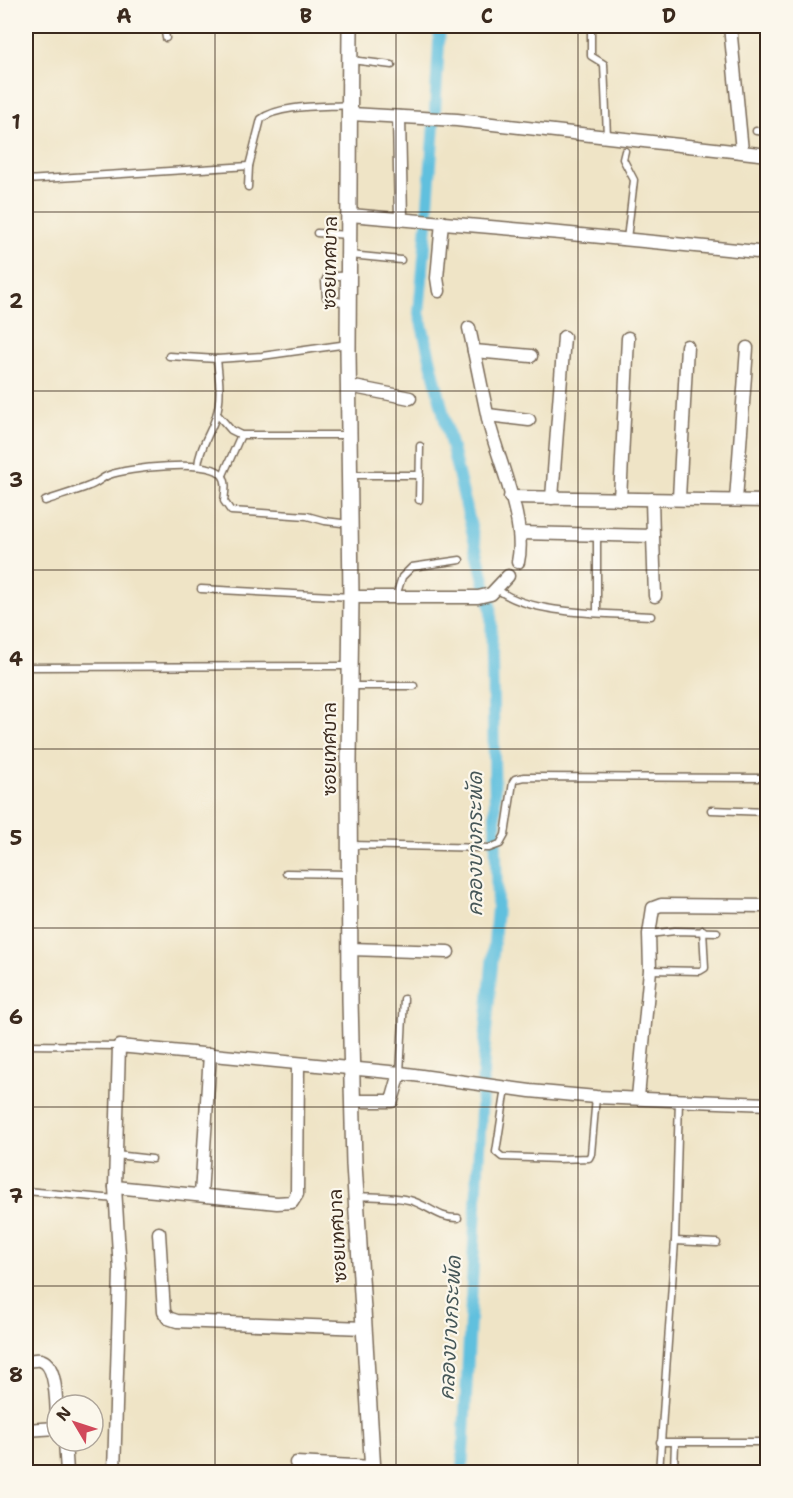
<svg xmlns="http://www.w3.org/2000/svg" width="793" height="1498" viewBox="0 0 793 1498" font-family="'Shantell Sans','Playpen Sans Thai',sans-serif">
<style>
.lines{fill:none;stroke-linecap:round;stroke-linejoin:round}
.canal{stroke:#60c0de;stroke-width:12}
.service-casing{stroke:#7a6b59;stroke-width:9}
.minor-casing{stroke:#7a6b59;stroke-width:15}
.tertiary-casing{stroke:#7a6b59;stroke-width:18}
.service{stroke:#fff;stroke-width:6}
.minor{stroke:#fff;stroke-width:12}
.tertiary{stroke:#fff;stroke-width:15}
.grid{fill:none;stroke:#3b2a1e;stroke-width:1.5;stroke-opacity:0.55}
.labels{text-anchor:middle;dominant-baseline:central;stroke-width:4.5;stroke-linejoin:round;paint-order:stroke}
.street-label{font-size:18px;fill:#3b2a1e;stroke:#fbf7ec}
.water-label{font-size:20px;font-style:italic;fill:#465758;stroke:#fbf7ec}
.neatline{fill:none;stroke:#3b2a1e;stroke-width:2}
.grid-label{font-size:20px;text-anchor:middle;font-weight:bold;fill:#3b2a1e}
</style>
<rect width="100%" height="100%" fill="#fbf7ec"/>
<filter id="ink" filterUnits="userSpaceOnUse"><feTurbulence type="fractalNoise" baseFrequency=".0167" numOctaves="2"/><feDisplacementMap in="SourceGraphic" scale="12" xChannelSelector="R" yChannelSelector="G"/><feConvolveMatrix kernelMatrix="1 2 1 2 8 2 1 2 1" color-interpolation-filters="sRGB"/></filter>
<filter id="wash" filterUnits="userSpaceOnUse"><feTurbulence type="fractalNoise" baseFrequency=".008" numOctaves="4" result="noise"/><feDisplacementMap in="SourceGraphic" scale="24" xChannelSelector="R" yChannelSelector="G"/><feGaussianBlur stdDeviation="1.35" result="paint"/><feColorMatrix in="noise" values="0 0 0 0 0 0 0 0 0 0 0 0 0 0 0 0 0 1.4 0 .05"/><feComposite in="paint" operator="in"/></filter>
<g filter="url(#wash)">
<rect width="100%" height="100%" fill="#efe4c6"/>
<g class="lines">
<!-- canal -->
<g class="canal">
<path d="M 435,111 L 440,26"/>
<path d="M 427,218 L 434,124"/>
<path d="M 427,224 L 419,313 L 491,609 L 497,908 L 484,1054 L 462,1472"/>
</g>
</g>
</g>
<g filter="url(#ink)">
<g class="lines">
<defs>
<g id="service">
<path d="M 164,26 L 166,38"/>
<path d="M 591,26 L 591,56 L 604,64 L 607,136"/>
<path d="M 351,60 L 392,65"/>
<path d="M 766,61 L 768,61"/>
<path d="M 756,131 L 768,132"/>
<path d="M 766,131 L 767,155"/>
<path d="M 625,151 L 623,159 L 634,180 L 627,239"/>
<path d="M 26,180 L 249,166"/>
<path d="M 248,187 L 249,166 L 261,119 C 280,104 326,107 350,105"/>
<path d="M 317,233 L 349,235"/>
<path d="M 350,255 L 401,260"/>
<path d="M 347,304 L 326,297 L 325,281 L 327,277 L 349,275"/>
<path d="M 169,356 L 217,359 L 262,356 L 348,344"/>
<path d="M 217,414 L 231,430 L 241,435 L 349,435"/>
<path d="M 198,466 C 199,448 211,433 216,416 C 222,397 219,379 217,359"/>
<path d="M 223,475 L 241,435"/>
<path d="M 351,475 L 420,475"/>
<path d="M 419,500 L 420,446"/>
<path d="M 45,501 C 59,496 74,492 89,486 C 96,484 101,478 109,475 C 127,468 208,459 221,474 C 228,481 225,492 224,501 L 231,511 L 307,516 L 325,521 L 350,524"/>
<path d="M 597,536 L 597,612"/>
<path d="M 201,589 L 351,597"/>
<path d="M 497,589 C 531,616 608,613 651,616"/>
<path d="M 396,596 L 402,577 L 412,567 L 460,560"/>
<path d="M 26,667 L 350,666"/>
<path d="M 350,686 L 414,686"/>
<path d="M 711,810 L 768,812"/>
<path d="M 351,845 L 489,848 L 500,844 L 505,835 L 513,782 L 515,779 L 524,777 L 768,778"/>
<path d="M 286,873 L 348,874"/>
<path d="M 649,934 L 675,931 L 717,932"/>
<path d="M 650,970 L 700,971 L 705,968 L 703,930"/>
<path d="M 26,1045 L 119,1046"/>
<path d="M 400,1073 L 404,999"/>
<path d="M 506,1088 L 496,1152 L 502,1157 L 559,1159 L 589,1158 L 591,1154 L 596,1097"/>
<path d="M 116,1155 L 152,1159"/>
<path d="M 26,1191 L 116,1199"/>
<path d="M 356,1196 C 373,1197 392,1196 409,1200 C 427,1204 438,1219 458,1218"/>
<path d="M 675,1241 L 717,1243"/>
<path d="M 660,1442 L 768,1442"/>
<path d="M 675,1443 L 674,1470 L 694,1472"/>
<path d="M 659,1472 L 675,1241 L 679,1100"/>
</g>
<g id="minor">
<path d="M 730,26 L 742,151"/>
<path d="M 351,114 L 457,120 L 768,155"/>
<path d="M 399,117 L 401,219"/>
<path d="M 350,215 L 560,233 L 768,253"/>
<path d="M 439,291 L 437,278 L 442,222"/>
<path d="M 469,328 C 476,359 482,391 489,423 C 499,463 527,523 518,562"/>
<path d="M 474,351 L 531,356"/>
<path d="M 349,386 L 410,398"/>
<path d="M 488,415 L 529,420"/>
<path d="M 510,497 L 768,501"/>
<path d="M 552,498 L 564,337"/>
<path d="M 679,498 L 687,346"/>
<path d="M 620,499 L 628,338"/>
<path d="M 736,500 L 747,348"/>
<path d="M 520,533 L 653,536 L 652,499"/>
<path d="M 653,536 L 655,596"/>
<path d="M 351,597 L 478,597 L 491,594 L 508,576"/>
<path d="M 350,949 L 448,952"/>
<path d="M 638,1097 L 650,970 L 649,934 L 653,908 L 661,905 L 768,906"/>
<path d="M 352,1101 L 392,1101 L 400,1073"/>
<path d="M 115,1187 L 277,1203 L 292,1202 L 297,1194 L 298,1064"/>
<path d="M 201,1195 L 210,1054"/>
<path d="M 159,1233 L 164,1312 L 168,1318 L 177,1321 L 364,1328"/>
<path d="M 26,1361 C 30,1361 36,1359 40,1360 C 57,1363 56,1402 57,1417"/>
<path d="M 26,1430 L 57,1428"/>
<path d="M 65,1441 L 67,1472"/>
<path d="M 296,1463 L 373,1467"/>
<path d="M 114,1472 L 120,1271 L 115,1187 L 119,1046 L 400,1073 L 530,1091 L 596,1097 L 768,1104"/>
</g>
<path id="tertiary" d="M 350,26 L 348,350 L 351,597 L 349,761 L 350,1000 L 354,1164 L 373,1472"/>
</defs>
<!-- service casing -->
<use href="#service" class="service-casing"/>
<!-- minor casing -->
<use href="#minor" class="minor-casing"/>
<!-- tertiary casing -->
<use href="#tertiary" class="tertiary-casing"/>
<!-- service -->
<use href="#service" class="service"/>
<!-- minor -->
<use href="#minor" class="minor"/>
<!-- tertiary -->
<use href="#tertiary" class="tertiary"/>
</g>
</g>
<!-- grid -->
<path class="grid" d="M 215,26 L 215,1472M 396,26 L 396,1472M 578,26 L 578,1472M 26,212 L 768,212M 26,391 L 768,391M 26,570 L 768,570M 26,749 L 768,749M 26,928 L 768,928M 26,1107 L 768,1107M 26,1286 L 768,1286"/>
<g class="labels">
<!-- street labels -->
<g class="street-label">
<text transform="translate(330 263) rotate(-89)">ซอยเทศบาล</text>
<text transform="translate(330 749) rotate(-90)">ซอยเทศบาล</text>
<text transform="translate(338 1236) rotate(-93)">ซอยเทศบาล</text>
</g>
<!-- water labels -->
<g class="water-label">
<text transform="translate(475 844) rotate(-90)">คลองบางกระพัด</text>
<text transform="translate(450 1328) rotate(-87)">คลองบางกระพัด</text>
</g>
</g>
<!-- margin -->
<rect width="793" height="1498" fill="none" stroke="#fbf7ec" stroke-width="66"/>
<!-- north arrow -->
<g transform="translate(75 1423) rotate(309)"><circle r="28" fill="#fbf7ec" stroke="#aea59a" stroke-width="1.5"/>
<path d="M0-4.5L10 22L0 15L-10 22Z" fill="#d1495b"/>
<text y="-9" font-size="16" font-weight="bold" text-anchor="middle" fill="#3b2a1e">N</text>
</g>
<rect x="33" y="33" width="727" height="1432" class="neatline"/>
<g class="grid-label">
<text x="124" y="23">A</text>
<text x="306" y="23">B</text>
<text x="487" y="23">C</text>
<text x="669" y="23">D</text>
<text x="16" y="129">1</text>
<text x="16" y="308">2</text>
<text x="16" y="487">3</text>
<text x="16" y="666">4</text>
<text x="16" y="845">5</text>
<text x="16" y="1024">6</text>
<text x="16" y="1203">7</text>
<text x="16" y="1382">8</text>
</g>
</svg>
